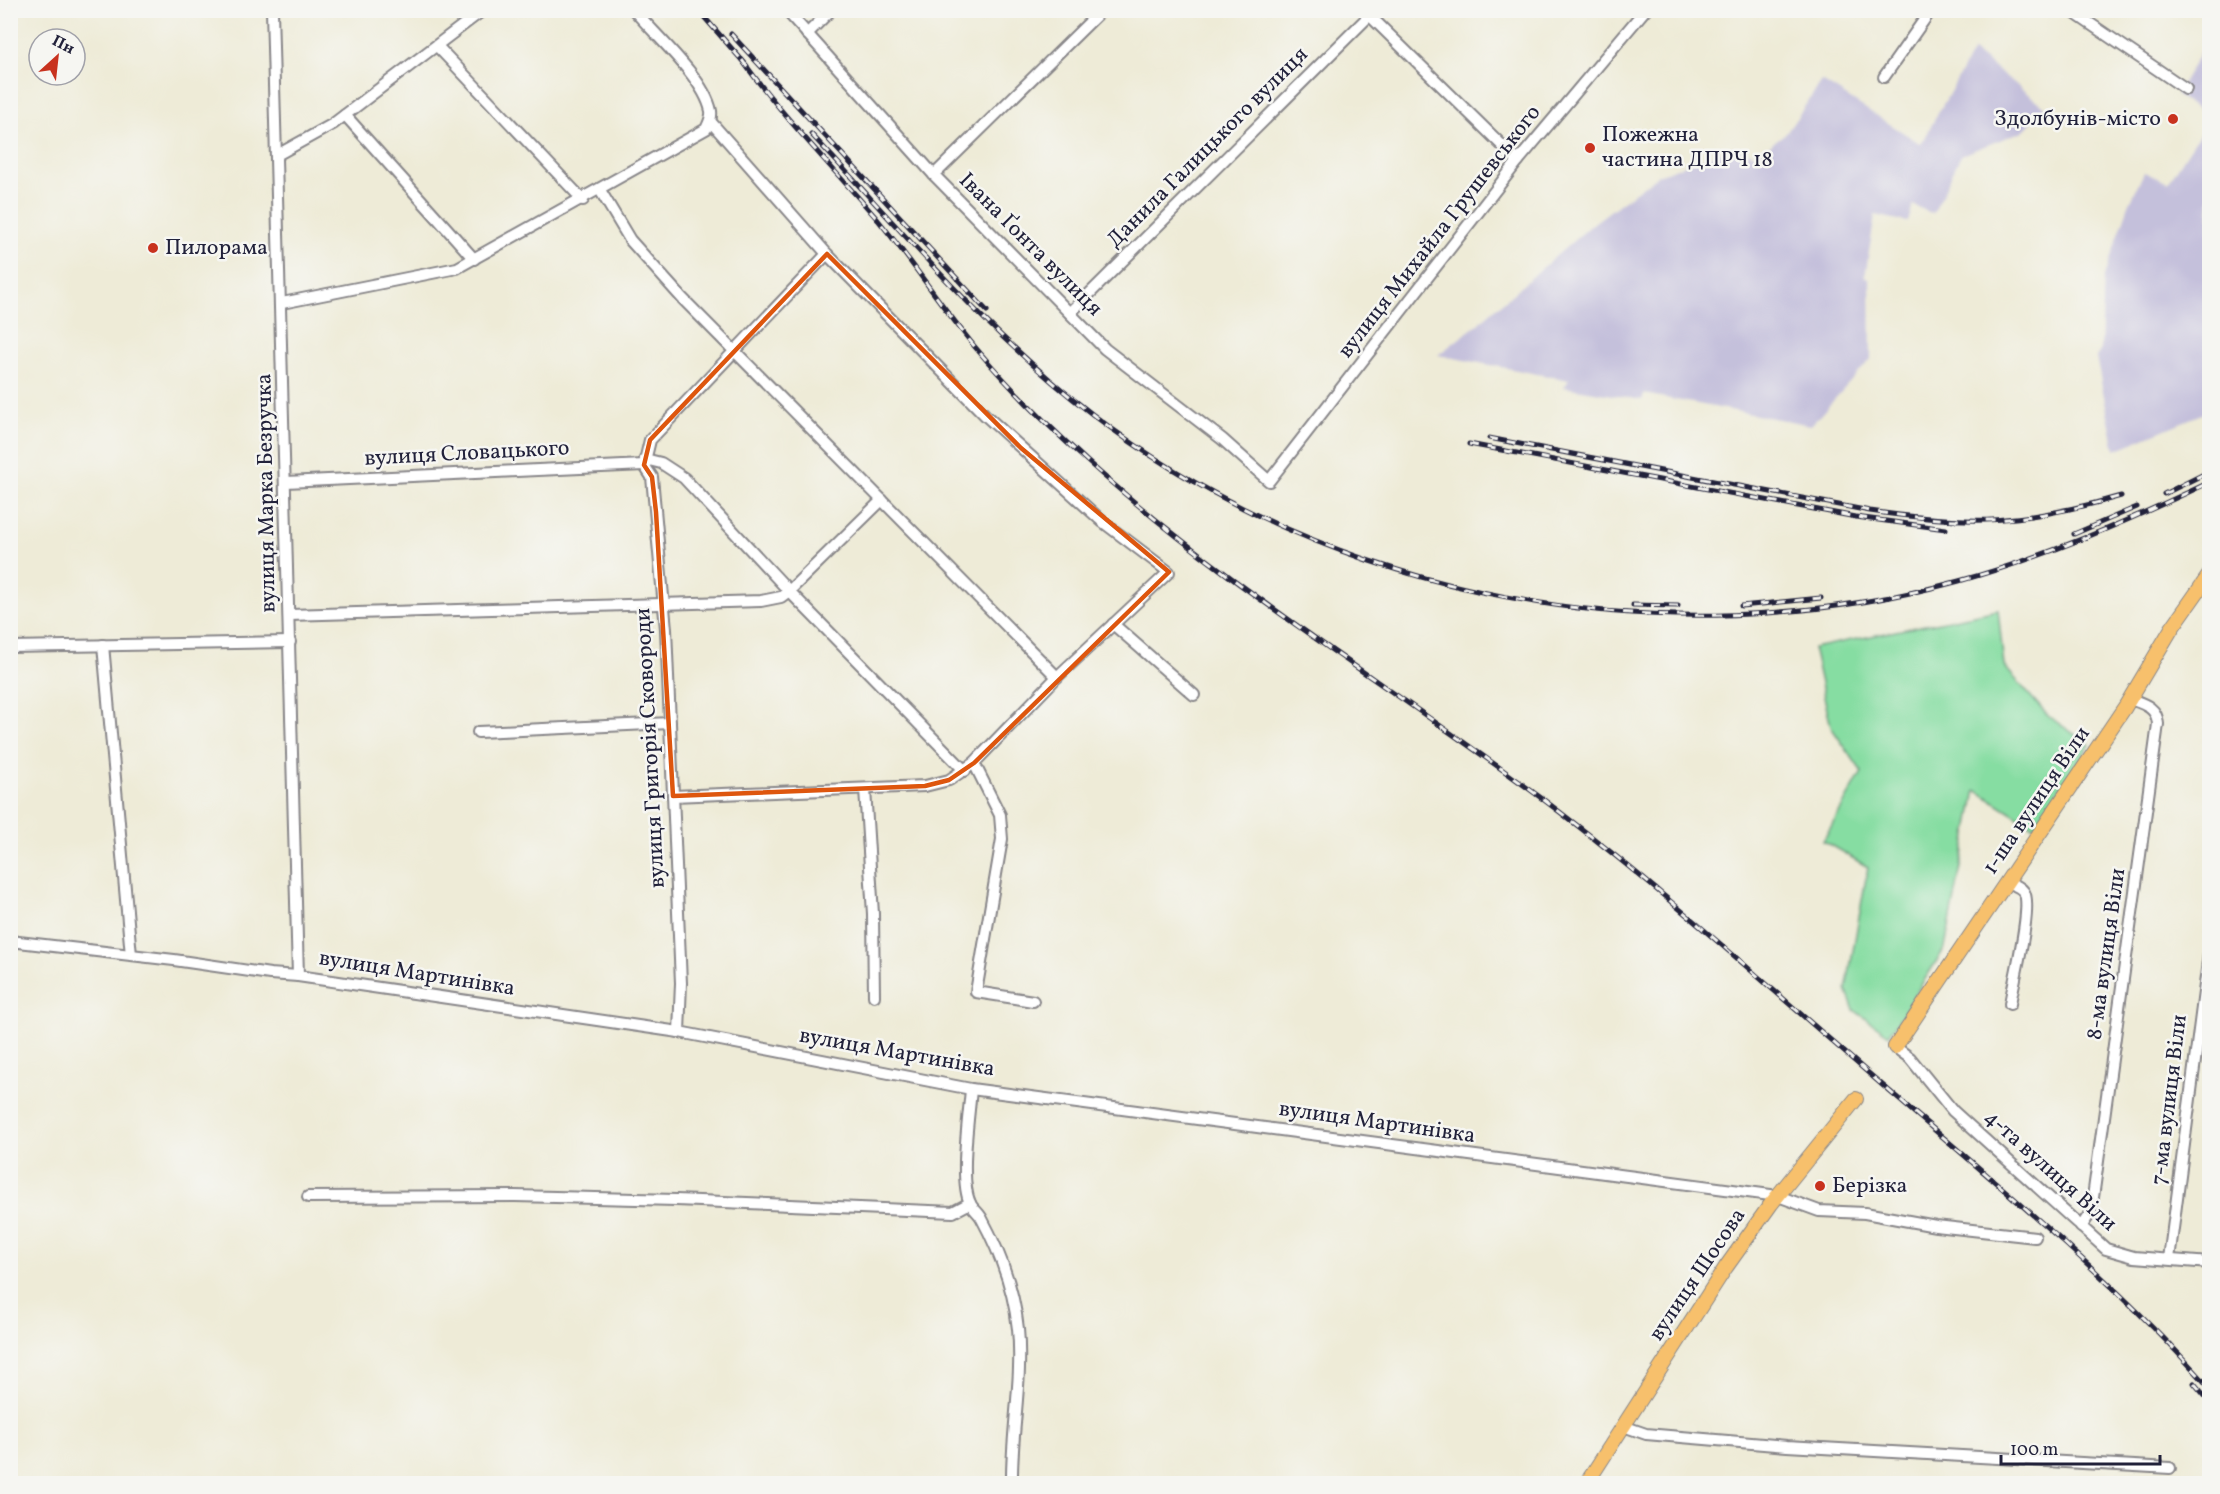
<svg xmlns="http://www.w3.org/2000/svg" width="2220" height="1494" viewBox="0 0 2220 1494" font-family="Vollkorn,serif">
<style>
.industrial{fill:#c4c0db}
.green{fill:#86dda2;stroke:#54806e;stroke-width:1.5}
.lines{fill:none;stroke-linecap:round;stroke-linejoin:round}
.minor-casing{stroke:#888689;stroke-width:14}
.major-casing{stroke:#888689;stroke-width:16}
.minor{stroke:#fff;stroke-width:10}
.major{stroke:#f7c06c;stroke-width:14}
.rail-casing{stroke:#22223b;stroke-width:5}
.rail{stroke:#f6f6f2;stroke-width:3;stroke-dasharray:9;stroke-linecap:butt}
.marked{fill:none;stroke:#de560e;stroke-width:4.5;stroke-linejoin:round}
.poi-dot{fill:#c8321e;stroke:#f6f6f2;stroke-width:2}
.labels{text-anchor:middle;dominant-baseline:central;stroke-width:5;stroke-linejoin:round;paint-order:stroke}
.poi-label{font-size:22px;fill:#22223b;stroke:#f6f6f2;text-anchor:start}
.street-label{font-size:22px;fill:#22223b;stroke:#f6f6f2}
</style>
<rect width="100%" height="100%" fill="#f6f6f2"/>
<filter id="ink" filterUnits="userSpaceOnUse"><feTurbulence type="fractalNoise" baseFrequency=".0167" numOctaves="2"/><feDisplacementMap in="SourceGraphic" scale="12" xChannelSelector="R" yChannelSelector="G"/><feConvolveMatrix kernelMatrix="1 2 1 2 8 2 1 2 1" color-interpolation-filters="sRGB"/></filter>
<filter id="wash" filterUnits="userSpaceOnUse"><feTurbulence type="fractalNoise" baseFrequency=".008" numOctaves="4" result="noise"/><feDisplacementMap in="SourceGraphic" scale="24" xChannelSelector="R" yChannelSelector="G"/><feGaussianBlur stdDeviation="1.35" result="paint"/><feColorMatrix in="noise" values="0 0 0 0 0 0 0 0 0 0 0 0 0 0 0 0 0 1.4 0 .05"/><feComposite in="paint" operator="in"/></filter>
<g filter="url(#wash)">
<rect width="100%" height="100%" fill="#eeebd7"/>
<!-- industrial -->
<g class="industrial">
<path d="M 2207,40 L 2210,42 L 2209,117 L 2176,95 Z"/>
<path d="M 1973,51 L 2046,108 L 2023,131 L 1961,155 L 1933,214 L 1913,205 L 1908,222 L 1875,215 L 1865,276 L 1870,279 L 1871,359 L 1811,425 L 1644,394 L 1642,400 L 1564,387 L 1569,380 L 1438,355 L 1478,324 L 1594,223 L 1658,175 L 1735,147 L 1757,155 L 1787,132 L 1822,81 L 1921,144 Z"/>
<path d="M 2209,119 L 2209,411 L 2115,450 L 2096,357 L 2101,350 L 2104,277 L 2129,205 L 2144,172 L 2168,183 Z"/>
</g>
<!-- green -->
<path class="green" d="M 1998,610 L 2004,666 L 2048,716 L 2090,745 L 2034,827 L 1976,790 L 1945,948 L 1889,1035 L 1854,1010 L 1846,990 L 1868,867 L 1823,841 L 1862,772 L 1831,727 L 1813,648 Z"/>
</g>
<g filter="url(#ink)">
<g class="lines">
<defs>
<g id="minor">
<path d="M 272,10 L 298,976"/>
<path d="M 786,10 L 934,175 L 1105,349 L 1222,439 L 1269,481 L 1518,161 L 1645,10"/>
<path d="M 2070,10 L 2186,89"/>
<path d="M 1366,12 L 1518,161"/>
<path d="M 807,34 L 831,10"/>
<path d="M 437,46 L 583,200"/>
<path d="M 1884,77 L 1931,10"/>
<path d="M 345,115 L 474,259"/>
<path d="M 277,155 L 333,124 L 483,10"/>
<path d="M 934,175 L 1102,10"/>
<path d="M 600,190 L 630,240 L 682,298 L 1057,677"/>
<path d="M 282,303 L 457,268 L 706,129 C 709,123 712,118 711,111 C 704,78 656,36 634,10"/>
<path d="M 1070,313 L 1375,10"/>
<path d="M 645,459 L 661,463 L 684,478 L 789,591 L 965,771"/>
<path d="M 644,465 L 652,477 L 666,629 L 681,983 L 679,1032"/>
<path d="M 286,482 L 644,465 L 650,440 L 827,254"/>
<path d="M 289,615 L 761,601 L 781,597 L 789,591 L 882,500"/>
<path d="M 1113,624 L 1194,695"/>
<path d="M 103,645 L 131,955"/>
<path d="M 10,647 L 290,642"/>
<path d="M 478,732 L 670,723"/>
<path d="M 974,763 L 1000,815 L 1002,839 L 976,992 L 1033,1001"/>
<path d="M 865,789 L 873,914 L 874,996"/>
<path d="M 673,796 L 925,786 L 949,780 L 974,763 L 1057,677 L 1169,572 L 1103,522 L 985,415 L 827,254 L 710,121"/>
<path d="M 2008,883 C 2014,885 2020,886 2024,892 C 2033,907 2013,983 2010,1004"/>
<path d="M 10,941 L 174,960 L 270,974 L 298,976 L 679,1032 L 971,1089 L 1778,1196 L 1819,1211 L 1865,1213 L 1936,1226 L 2035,1237"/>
<path d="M 1895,1047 L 1910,1058 L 1953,1111 L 2106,1249 L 2134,1257 L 2210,1263"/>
<path d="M 971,1089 C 969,1116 959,1180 970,1203 C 972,1208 978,1212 981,1217 C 1000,1252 1014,1289 1018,1329 C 1023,1380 1011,1432 1012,1484"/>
<path d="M 308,1197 L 515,1196 L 676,1200 L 953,1212 L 970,1203"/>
<path d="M 2081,1227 L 2091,1212 L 2158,724 C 2157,707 2144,704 2130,699"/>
<path d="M 2169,1259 L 2210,946"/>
<path d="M 1623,1426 L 1646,1434 L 1787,1446 L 2170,1468"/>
</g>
<g id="major">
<path d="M 1895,1047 L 2125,707 L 2172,628 L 2210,574"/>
<path d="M 1586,1484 L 1726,1267 L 1771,1204 L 1856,1099"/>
</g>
</defs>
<!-- minor casing -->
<use href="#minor" class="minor-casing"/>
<!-- major casing -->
<use href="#major" class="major-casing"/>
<!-- minor -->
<use href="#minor" class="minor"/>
<!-- major -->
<use href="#major" class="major"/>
<defs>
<g id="rail">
<path d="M 698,10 L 747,66"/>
<path d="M 731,34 L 987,311"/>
<path d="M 742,60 C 783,117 832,167 878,220 C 912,261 941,306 975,347 C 1009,387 1047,425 1087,461 C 1228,588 1392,687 1544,800 C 1661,888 1769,987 1880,1083 C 1993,1181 2110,1275 2210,1388"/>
<path d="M 811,134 C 902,230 986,333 1092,414 C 1334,599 1665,661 1959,581 C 2046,557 2128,521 2210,482"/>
<path d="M 1489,438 L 1870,511 C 1970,526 2024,524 2121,496"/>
<path d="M 1469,444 L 1856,517 L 1946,529"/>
<path d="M 2164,494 L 2210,471"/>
<path d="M 2074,534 L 2137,507"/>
<path d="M 1633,605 L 1678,606"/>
<path d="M 1741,606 L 1821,598"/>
<path d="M 2194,1383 L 2210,1402"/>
</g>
</defs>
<!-- rail casing -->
<use href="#rail" class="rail-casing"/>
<!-- rail -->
<use href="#rail" class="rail"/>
</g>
</g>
<!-- marked area -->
<path class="marked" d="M 827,254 L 1021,448 L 1169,572 L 974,763 L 949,780 L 925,786 L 673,796 L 656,512 L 652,477 L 644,465 L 650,440 Z"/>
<!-- markers -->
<g class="poi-dot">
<circle cx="2173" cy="119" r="6"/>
<circle cx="1590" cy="148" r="6"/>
<circle cx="153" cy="248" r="6"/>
<circle cx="1820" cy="1186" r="6"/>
</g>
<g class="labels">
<!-- poi labels -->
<g class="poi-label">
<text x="2161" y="119" text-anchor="end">Здолбунів-місто</text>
<text x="1602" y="135">Пожежна<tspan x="1602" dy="25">частина ДПРЧ 18</tspan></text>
<text x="165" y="248">Пилорама</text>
<text x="1832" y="1186">Берізка</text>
</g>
<!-- street labels -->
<g class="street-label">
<text transform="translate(1208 148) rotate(-45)">Данила Галицького вулиця</text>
<text transform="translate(1440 232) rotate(-52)">вулиця Михайла Грушевського</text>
<text transform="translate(1030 245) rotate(45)">Івана Ґонта вулиця</text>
<text transform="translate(467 454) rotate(-3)">вулиця Словацького</text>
<text transform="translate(267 493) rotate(-91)">вулиця Марка Безручка</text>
<text transform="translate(651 748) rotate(-93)">вулиця Григорія Сковороди</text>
<text transform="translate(2037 801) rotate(-56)">1-ша вулиця Віли</text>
<text transform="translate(2107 954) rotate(-82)">8-ма вулиця Віли</text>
<text transform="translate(417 974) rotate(9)">вулиця Мартинівка</text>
<text transform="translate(897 1053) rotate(10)">вулиця Мартинівка</text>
<text transform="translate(2170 1100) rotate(-83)">7-ма вулиця Віли</text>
<text transform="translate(1377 1123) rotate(8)">вулиця Мартинівка</text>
<text transform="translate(2050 1171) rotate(42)">4-та вулиця Віли</text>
<text transform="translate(1698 1275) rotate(-56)">вулиця Шосова</text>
</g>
</g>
<!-- margin -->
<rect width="2220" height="1494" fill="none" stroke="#f6f6f2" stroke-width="36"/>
<!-- north arrow -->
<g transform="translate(57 57) rotate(27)"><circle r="28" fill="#f6f6f2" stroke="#a1a1a9" stroke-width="1.5"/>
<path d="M0-4.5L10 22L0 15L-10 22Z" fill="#c8321e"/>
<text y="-9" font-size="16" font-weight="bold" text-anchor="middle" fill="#22223b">Пн</text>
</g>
<!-- scale -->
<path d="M2001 1455v9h159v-9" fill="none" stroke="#22223b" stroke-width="3"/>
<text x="2010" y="1455" font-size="18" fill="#22223b" stroke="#f6f6f2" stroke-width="4.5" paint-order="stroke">100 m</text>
</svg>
